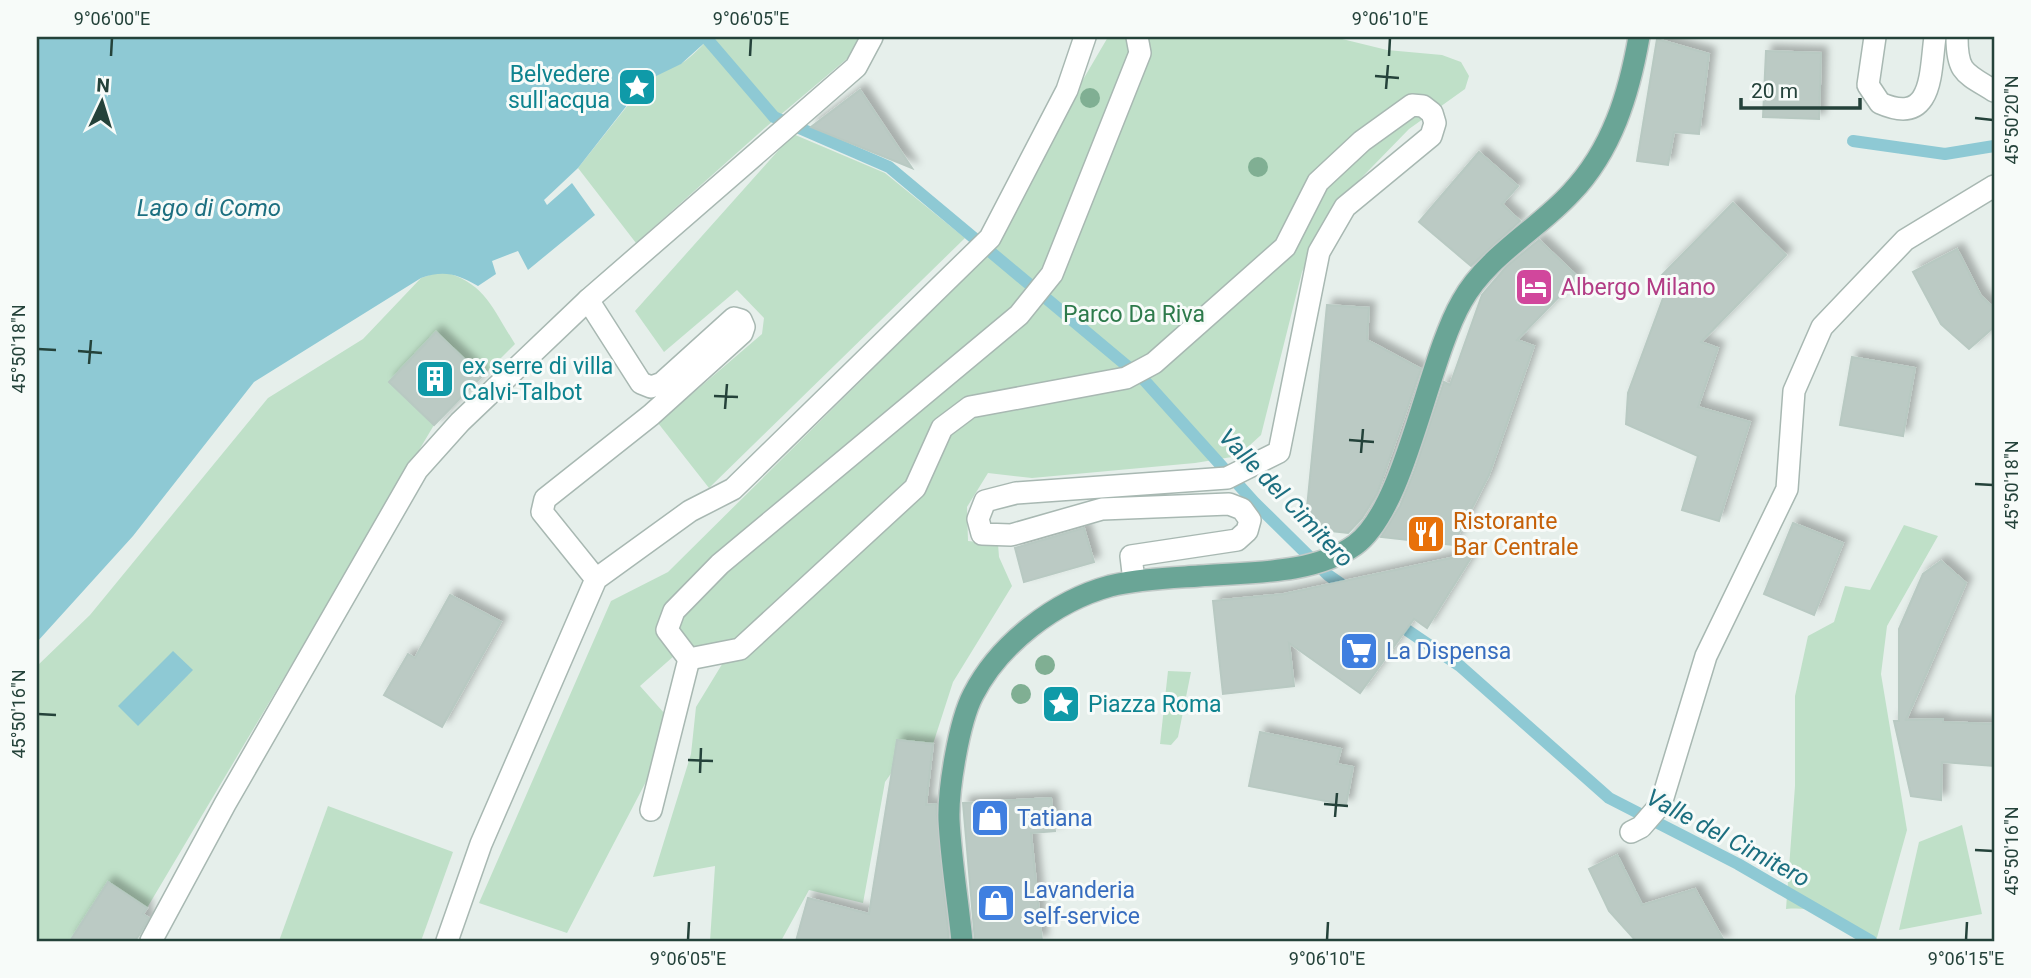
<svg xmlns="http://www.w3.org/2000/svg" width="2031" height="978" viewBox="0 0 2031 978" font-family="Roboto,sans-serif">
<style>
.green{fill:#bfe0c8}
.water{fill:#8ec9d4}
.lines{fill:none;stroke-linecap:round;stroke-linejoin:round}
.stream{stroke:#8ec9d4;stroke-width:12}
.building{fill:#bbcac4;stroke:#b8c9c2;stroke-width:2;filter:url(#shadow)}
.minor-casing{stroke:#a8b8b2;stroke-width:24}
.major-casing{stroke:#c2cac8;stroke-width:24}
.minor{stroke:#fff;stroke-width:21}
.major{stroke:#6aa596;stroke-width:21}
.tree{fill:#80af93}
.ticks{fill:none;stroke:#24423a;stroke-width:2.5}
.labels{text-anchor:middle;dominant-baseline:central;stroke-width:6;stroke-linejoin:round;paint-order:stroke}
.culture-label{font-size:23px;fill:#0d838f;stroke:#f7fbf9;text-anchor:start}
.hotel-label{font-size:23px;fill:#b23c85;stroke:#f7fbf9;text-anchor:start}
.park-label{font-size:23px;fill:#2d7a4b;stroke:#f7fbf9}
.food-label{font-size:23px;fill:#c56008;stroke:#f7fbf9;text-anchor:start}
.shop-label{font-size:23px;fill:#366cbe;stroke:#f7fbf9;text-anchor:start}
.water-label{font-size:24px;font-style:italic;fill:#1c6f80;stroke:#f7fbf9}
.neatline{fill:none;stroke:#24423a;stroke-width:2.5}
.ticks-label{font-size:18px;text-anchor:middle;fill:#24423a}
</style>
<defs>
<filter id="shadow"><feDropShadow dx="6" dy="-6" stdDeviation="3.5" flood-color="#0004"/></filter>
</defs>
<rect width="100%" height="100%" fill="#e6efeb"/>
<!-- green -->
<g class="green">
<path d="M 711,37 L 863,37 L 855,52 L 766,127 L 636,243 L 578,168 L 628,105 L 622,96 L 623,78 C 640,67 663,74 682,63 C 692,57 702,45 711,37 Z"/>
<path d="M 1108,37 L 1334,37 L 1387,50 L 1442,55 L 1461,62 L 1469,76 L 1465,89 L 1409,129 L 1335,205 L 1302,272 L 1261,435 L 1238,456 L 1195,463 L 1032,478 L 988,473 L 967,507 L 968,541 L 998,544 L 999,557 L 1012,586 L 953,682 L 933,744 L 897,740 L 892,772 L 885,782 L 863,903 L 809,890 L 781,941 L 710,941 L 715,866 L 653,877 L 691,754 L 696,707 L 724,661 L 675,655 L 640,686 L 665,714 L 650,774 L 567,933 L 479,903 L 611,601 L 668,572 L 995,248 L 1067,107 Z"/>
<path d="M 793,134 L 885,173 L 965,238 L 709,488 L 658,423 L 762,334 L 764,318 L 737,290 L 664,352 L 635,311 Z"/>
<path d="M 441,271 C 485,282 492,308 515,344 L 434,425 L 147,908 L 108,882 L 69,941 L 37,941 L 37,666 L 90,615 L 268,398 L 363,339 L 421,278 Z"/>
<path d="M 1904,525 L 1938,536 L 1887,626 L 1881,674 L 1907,830 L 1876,941 L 1867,941 C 1840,919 1821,906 1786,909 L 1795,786 L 1795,696 L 1808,636 L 1834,622 L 1845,586 L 1870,590 Z"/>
<path d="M 1168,671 L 1191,672 L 1178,737 L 1171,745 L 1160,744 Z"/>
<path d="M 328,806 L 453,852 L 421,941 L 279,941 Z"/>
<path d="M 1962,825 L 1982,914 L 1899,930 L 1919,842 Z"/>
</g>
<!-- water -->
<g class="water">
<path d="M 37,37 L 711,37 L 681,64 L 652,78 L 637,71 L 623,78 L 622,96 L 628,104 L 578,168 L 544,200 L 547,205 L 572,183 L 595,215 L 528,270 L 518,251 L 492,261 L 496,274 L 478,286 C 457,274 444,270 421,278 L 254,382 L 133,536 L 37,642 Z"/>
<path d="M 173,651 L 193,670 L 138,726 L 118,706 Z"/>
</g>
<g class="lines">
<!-- stream -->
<g class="stream">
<path d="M 708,40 L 774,117 L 889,167 L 1145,381 L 1254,502 L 1328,575 L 1351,591"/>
<path d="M 1853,141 L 1945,154 L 1994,146"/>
<path d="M 1395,622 L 1460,666 L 1609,798 L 1738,864 L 1871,941"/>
</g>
</g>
<!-- building -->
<g class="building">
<path d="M 1657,39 L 1709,54 L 1699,134 L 1674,132 L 1668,165 L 1637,161 Z"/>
<path d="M 1766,51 L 1821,53 L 1819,119 L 1763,117 Z"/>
<path d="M 860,90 L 912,168 L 811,127 Z"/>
<path d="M 1479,152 L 1518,186 L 1502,204 L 1520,221 L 1471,266 L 1419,222 Z"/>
<path d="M 1733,203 L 1786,255 L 1701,342 L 1718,348 L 1698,407 L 1750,422 L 1719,521 L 1682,510 L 1698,456 L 1626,424 L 1628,393 L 1669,282 L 1662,275 Z"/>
<path d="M 1539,240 L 1578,277 L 1517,340 L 1534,346 L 1489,475 L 1453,545 L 1381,537 L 1400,506 L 1414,472 L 1444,382 L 1450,385 L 1482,295 L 1507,266 Z"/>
<path d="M 1957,249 L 1981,296 L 1994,308 L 1994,327 L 1969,349 L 1941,324 L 1913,272 Z"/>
<path d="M 1327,305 L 1369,308 L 1367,340 L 1421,369 L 1377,494 L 1362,518 L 1348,533 L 1305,528 Z"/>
<path d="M 436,332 L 482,376 L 434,425 L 389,382 Z"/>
<path d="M 1852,357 L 1915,368 L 1903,436 L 1840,425 Z"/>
<path d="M 1793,523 L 1843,543 L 1814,615 L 1764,594 Z"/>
<path d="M 1084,528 L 1094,562 L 1024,582 L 1015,548 Z"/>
<path d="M 1474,553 L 1427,628 L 1414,619 L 1360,693 L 1289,643 L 1294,686 L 1223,694 L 1213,601 L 1284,594 Z"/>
<path d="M 1941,561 L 1966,583 L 1906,720 L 1943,719 L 1943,722 L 1994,724 L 1994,766 L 1942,762 L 1941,800 L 1911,796 L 1894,721 L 1899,721 L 1899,629 L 1923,574 Z"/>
<path d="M 450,595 L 501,622 L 442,727 L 384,695 L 408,654 L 415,658 Z"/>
<path d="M 1260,732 L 1341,749 L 1337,764 L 1353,767 L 1346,805 L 1249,786 Z"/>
<path d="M 897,740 L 933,744 L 926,805 L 936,804 L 949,941 L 796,941 L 808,898 L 869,914 Z"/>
<path d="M 1051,798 L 1055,831 L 1031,833 L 1042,941 L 975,941 L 963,803 Z"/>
<path d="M 1617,855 L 1642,905 L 1695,889 L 1724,941 L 1636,941 L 1609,911 L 1589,869 Z"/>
<path d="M 108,882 L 147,908 L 143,914 L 149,918 L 139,935 L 135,941 L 70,941 Z"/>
</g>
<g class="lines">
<defs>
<g id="minor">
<path d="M 1875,37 L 1868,85 L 1880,103 C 1934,127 1930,71 1935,37"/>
<path d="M 1957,37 C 1957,73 1965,73 1994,91"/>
<path d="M 596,579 L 542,512 L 545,499 L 651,415 L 742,333 L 744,327 L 741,320 L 734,318 L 662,383 L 651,387 L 641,383 L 588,300 L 856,67 L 872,37"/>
<path d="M 1134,581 L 1131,556 L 1237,540 L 1247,531 L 1250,520 L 1242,509 L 1229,504 L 1102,509 L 1011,535 L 982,534 L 978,519 L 985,501 L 1016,493 L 1227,478 L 1279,452 L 1319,252 L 1345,207 L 1431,136 L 1435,123 L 1432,113 L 1423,106 L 1412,105 L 1362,141 L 1318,182 L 1285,247 L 1154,363 L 1126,378 L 970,407 L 942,428 L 915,488 L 740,649 L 689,659 L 667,630 L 674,611 L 720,564 L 1019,315 L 1052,274 L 1140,53 L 1137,37"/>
<path d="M 651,810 L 689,659"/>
<path d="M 1631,832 L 1641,827 L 1661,804 L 1706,656 L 1787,489 L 1794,391 L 1822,327 L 1905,240 L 1994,186"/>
<path d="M 151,941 L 225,804 L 417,470 L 460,422 L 588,300"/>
<path d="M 447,941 L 481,844 L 596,579 L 690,511 L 733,489 L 990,238 L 1067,90 L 1085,37"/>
</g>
<path id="major" d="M 962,941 C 958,901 951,860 949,820 C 948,789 959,722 973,695 C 999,644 1055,601 1110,586 C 1139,579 1170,578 1199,576 C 1248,572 1313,575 1355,545 C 1406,508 1427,361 1462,301 C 1487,256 1537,230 1571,193 C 1612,150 1629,94 1639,37"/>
</defs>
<!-- minor casing -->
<use href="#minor" class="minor-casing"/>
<!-- major casing -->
<use href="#major" class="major-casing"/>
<!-- minor -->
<use href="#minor" class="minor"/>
<!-- major -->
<use href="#major" class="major"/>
</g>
<!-- trees -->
<g class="tree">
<circle cx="1090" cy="98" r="10"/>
<circle cx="1258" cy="167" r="10"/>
<circle cx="1045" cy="665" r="10"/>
<circle cx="1021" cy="694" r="10"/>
</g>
<!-- ticks -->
<path class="ticks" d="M 111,56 L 112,38M 750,56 L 751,38M 1389,56 L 1390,38M 1375,76 L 1399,78M 1386,89 L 1388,65M 1975,118 L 1993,120M 38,349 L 56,350M 78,351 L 102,353M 89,364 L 91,340M 714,396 L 738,397M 725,409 L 727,384M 1349,440 L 1374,442M 1361,453 L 1363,429M 1975,484 L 1993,485M 38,714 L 56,715M 688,760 L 713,761M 700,773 L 701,748M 1324,804 L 1348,806M 1335,817 L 1337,793M 1975,850 L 1993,851M 688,940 L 689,922M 1327,940 L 1328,922M 1966,940 L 1967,922"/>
<!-- icons -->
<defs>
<symbol id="sight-square" viewBox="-11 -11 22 22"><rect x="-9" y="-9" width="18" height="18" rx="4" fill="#0f9aa8" stroke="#f7fbf9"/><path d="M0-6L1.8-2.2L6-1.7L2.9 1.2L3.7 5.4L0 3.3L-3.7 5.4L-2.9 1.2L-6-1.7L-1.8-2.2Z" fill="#fff"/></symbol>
<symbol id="hotel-square" viewBox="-11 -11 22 22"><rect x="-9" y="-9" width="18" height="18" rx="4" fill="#d1479c" stroke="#f7fbf9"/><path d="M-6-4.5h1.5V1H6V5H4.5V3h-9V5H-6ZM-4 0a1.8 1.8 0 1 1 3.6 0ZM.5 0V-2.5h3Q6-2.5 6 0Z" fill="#fff"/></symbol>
<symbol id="building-square" viewBox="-11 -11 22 22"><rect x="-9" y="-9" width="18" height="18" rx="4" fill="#0f9aa8" stroke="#f7fbf9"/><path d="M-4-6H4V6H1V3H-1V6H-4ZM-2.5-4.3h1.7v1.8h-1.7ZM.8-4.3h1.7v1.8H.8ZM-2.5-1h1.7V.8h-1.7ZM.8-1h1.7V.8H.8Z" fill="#fff"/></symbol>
<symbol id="restaurant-square" viewBox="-11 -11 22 22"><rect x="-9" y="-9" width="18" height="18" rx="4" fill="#e8710a" stroke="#f7fbf9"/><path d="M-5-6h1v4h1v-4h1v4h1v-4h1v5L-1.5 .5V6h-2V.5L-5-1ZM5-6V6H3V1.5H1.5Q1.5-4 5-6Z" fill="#fff"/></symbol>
<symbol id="supermarket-square" viewBox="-11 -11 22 22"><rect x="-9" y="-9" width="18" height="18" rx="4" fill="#3f7fe0" stroke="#f7fbf9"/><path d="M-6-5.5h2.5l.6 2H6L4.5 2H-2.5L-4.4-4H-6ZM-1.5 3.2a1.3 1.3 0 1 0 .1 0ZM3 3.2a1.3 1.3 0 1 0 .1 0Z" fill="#fff"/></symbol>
<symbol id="shop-square" viewBox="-11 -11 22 22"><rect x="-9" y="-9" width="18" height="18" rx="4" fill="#3f7fe0" stroke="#f7fbf9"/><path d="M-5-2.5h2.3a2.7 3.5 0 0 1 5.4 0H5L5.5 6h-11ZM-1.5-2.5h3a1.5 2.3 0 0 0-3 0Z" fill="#fff"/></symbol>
</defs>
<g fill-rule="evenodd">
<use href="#sight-square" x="615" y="65" width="44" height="44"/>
<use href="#hotel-square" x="1512" y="265" width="44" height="44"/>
<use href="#building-square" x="413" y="357" width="44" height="44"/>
<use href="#restaurant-square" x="1404" y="512" width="44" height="44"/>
<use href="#supermarket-square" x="1337" y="629" width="44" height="44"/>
<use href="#sight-square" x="1039" y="682" width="44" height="44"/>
<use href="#shop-square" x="968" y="796" width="44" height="44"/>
<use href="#shop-square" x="974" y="881" width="44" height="44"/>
</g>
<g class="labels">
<!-- culture labels -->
<g class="culture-label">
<text x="610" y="74" text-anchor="end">Belvedere<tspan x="610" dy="26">sull'acqua</tspan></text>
<text x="462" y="366">ex serre di villa<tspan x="462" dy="26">Calvi-Talbot</tspan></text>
<text x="1088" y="704">Piazza Roma</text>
</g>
<!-- hotel labels -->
<g class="hotel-label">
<text x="1561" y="287">Albergo Milano</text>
</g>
<!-- park labels -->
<g class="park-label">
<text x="1134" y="314">Parco Da Riva</text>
</g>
<!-- food labels -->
<g class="food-label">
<text x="1453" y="521">Ristorante<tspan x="1453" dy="26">Bar Centrale</tspan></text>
</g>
<!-- shop labels -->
<g class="shop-label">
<text x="1386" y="651">La Dispensa</text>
<text x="1017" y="818">Tatiana</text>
<text x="1023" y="890">Lavanderia<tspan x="1023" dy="26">self-service</tspan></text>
</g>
<!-- water labels -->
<g class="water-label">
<text x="209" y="208">Lago di Como</text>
<text transform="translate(1286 498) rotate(46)">Valle del Cimitero</text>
<text transform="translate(1728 838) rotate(28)">Valle del Cimitero</text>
</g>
</g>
<!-- border -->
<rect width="2031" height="978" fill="none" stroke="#f7fbf9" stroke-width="77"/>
<!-- north arrow -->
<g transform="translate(102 102) rotate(4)" stroke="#f7fbf9" stroke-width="5" paint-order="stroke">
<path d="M0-5L12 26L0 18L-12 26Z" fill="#24423a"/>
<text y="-10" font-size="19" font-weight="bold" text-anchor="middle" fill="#24423a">N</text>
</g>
<!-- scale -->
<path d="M1741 98v10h119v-10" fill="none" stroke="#24423a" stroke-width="3.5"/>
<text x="1751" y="98" font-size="21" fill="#24423a" stroke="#f7fbf9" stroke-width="5" paint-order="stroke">20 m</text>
<rect x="38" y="38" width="1955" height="902" class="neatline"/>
<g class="ticks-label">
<text x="112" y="25">9°06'00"E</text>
<text x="751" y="25">9°06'05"E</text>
<text x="1390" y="25">9°06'10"E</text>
<text transform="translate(2012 120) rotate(-90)" y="6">45°50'20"N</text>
<text transform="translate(19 349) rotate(-90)" y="6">45°50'18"N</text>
<text transform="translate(2012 485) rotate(-90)" y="6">45°50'18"N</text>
<text transform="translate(19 714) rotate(-90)" y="6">45°50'16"N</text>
<text transform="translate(2012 851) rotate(-90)" y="6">45°50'16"N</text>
<text x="688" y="965">9°06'05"E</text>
<text x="1327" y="965">9°06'10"E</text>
<text x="1966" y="965">9°06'15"E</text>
</g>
</svg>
